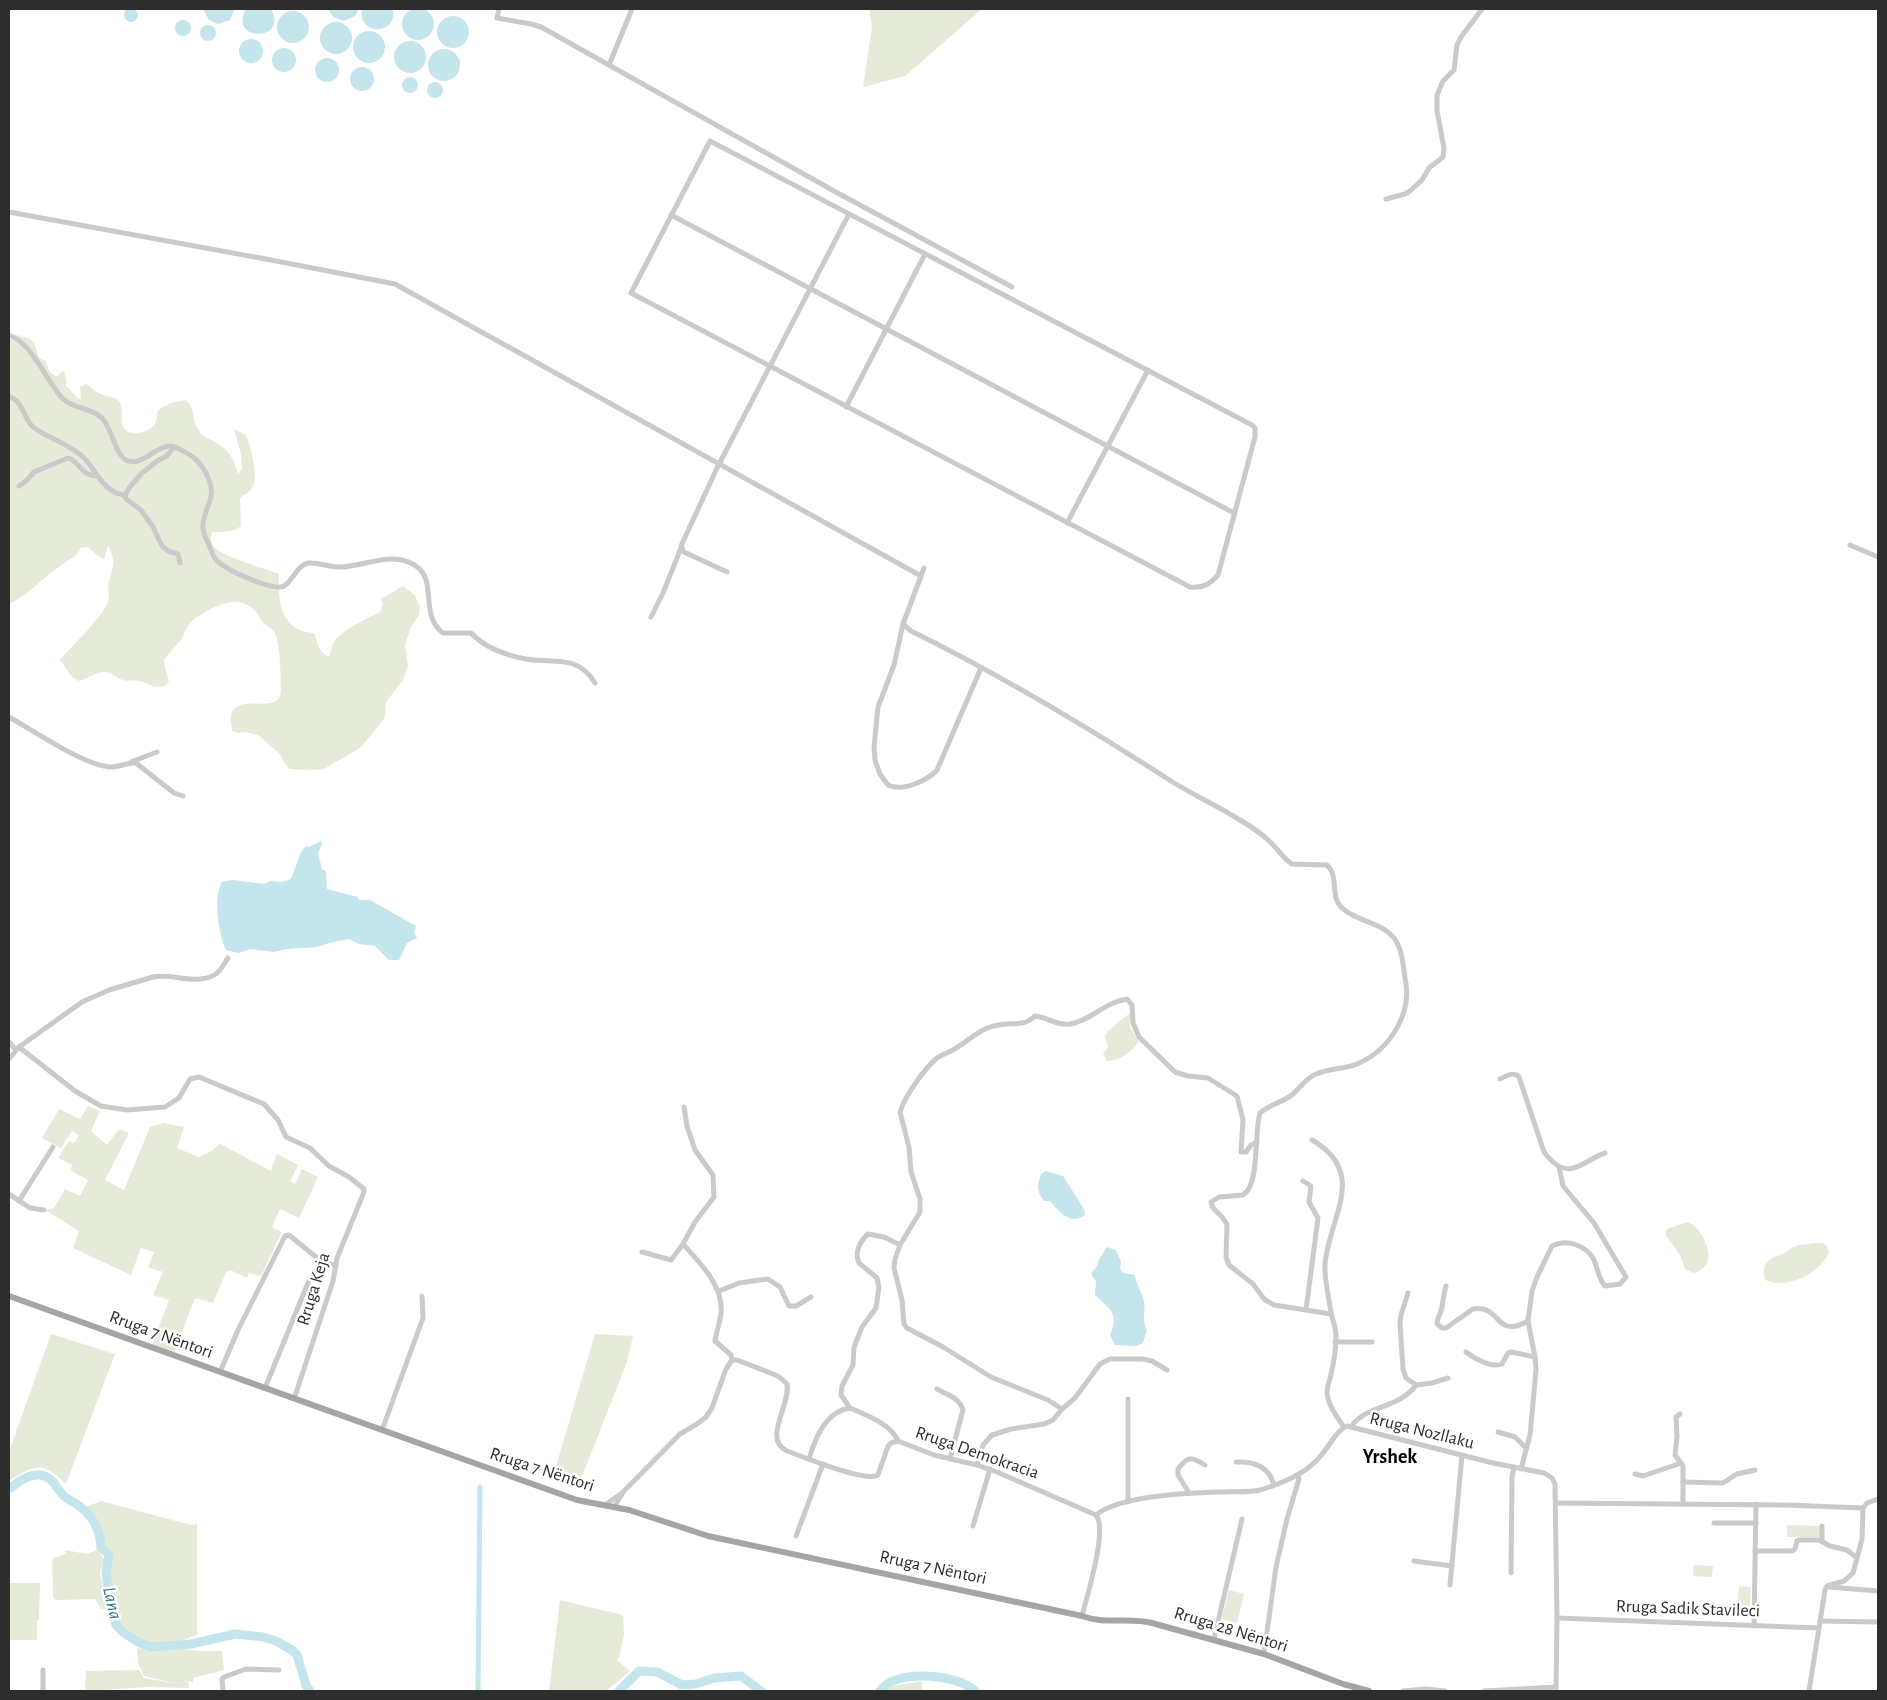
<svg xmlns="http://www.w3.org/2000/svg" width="1887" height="1700" viewBox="0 0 1887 1700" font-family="'Alegreya Sans',sans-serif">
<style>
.green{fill:#e6ebd9}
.water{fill:#c4e5ec}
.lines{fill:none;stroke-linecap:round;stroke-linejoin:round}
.canal{stroke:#c4e5ec;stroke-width:5}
.river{stroke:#c4e5ec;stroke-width:9}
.minor{stroke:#cacaca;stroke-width:5}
.major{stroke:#a5a5a5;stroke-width:6}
.labels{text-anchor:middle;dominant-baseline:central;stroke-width:5;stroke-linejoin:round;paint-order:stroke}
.street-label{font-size:18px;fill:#2d2d2d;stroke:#fff}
.water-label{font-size:19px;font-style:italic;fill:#367a8c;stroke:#fff}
.quarter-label{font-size:20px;font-weight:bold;fill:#000;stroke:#fff}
</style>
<rect width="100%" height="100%" fill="#fff"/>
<!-- green -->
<g class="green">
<path d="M 869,9 L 982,9 L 905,76 L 863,87 L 872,27 Z"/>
<path d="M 17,335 C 38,340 33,341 39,358 L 46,361 L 49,371 L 57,377 L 61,372 L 64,371 L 67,382 L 65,385 C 72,390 74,397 81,400 L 80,387 L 86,384 C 92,388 97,393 103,395 C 108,397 114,396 118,400 C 127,410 115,425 129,432 C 136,436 149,431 154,425 C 157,422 157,414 158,410 L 171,403 L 185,400 C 197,409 191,421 199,431 C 203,436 208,438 212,440 C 229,451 232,454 238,474 L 242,469 L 241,454 L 234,429 L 246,435 C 251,447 257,472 254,484 C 252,491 245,494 240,498 L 241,526 C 232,533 223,532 212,532 C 211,537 210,542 214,547 C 221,556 266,569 279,574 C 278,602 280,630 314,633 C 318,643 318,652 329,657 C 331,652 332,646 334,642 C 341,630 368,618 380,612 L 383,605 L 381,599 L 403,586 L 415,595 L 420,608 L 419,615 L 411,627 L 405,645 L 408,666 L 403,680 L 386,702 L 385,716 L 382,722 L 360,748 L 324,769 L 310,770 L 290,769 L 285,764 L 279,753 L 258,735 L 245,732 L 238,733 L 232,731 C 232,727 230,720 231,716 C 236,690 282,718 281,689 C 280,673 281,652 276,636 C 274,628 266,626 261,620 C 259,618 259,615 257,613 C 242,596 227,601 209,610 C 202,614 193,618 188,626 C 185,630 184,635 182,639 C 176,646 169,652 164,660 L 165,667 L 169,681 L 165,686 C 150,688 151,684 139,681 C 134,679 128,682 123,680 C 116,678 112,672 105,672 C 96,671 88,679 79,681 L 72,677 L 60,660 C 72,646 102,617 108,602 C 110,595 107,589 109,582 C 113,562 117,566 108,545 L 104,559 L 98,556 L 88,547 L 81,548 C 75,558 68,560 60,566 C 42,578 29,595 9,604 L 9,338 L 15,341 Z"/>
<path d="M 1130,1013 L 1130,1027 L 1139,1042 C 1131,1052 1120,1061 1107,1061 L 1103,1054 L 1108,1047 L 1105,1037 L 1108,1031 Z"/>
<path d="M 88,1106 L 100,1111 L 91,1131 L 107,1145 L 119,1129 L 129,1133 L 105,1180 L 124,1190 L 150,1127 L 164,1123 L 184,1127 L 177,1148 L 199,1157 L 210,1152 L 220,1144 L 271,1171 L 277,1154 L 298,1165 L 290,1181 L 295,1184 L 302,1169 L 318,1177 L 299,1218 L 280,1209 L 272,1227 L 282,1232 L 261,1276 L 249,1273 L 247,1278 L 230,1270 L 226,1272 L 213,1303 L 195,1298 L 174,1353 L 152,1345 L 169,1300 L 153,1295 L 163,1272 L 148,1267 L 154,1252 L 141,1248 L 131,1275 L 73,1248 L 79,1231 L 45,1210 L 54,1208 L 65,1189 L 80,1196 L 88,1180 L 70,1170 L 73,1165 L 58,1158 L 69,1141 L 74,1143 L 79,1135 L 72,1131 L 61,1148 L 42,1138 L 59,1109 L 80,1119 Z"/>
<path d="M 1687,1222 C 1699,1222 1725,1266 1693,1273 L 1685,1269 L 1680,1255 L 1665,1234 L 1667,1229 Z"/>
<path d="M 1816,1243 L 1823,1243 L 1827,1246 L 1829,1252 C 1821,1271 1797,1284 1776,1283 C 1772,1282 1767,1282 1765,1279 C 1763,1276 1764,1271 1764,1268 C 1768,1255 1779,1258 1788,1251 C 1792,1248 1789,1248 1794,1247 C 1800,1244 1809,1244 1816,1243 Z"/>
<path d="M 51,1334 L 115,1354 L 66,1484 C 43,1461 36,1464 9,1481 L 9,1452 Z"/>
<path d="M 595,1334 L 633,1336 L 627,1362 L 577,1489 L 552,1480 Z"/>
<path d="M 101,1501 L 191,1525 L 197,1524 L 197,1635 L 183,1640 L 152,1644 L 140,1640 L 122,1628 L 117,1623 L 115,1615 L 108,1576 L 111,1555 C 102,1546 103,1536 98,1525 C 95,1518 90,1513 86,1507 Z"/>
<path d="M 1787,1525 L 1821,1526 L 1821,1537 L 1787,1537 Z"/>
<path d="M 65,1550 L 87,1554 L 97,1550 L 103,1557 L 104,1561 L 100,1573 L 108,1609 L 101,1609 L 95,1599 L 56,1600 L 53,1597 L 52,1562 L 54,1558 L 66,1554 Z"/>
<path d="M 1694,1565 L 1713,1566 L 1712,1577 L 1693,1576 Z"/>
<path d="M 9,1583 L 40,1583 L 39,1620 L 37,1620 L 37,1640 L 9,1640 Z"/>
<path d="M 1739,1586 L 1751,1587 L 1749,1614 L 1737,1613 Z"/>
<path d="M 1229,1590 L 1244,1594 L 1237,1623 L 1222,1619 Z"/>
<path d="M 560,1600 L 623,1615 L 624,1634 L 619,1658 L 617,1660 L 630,1671 L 606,1691 L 549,1691 Z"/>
<path d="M 1716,1604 L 1736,1605 L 1735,1616 L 1715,1616 Z"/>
<path d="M 137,1648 L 154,1651 L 173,1648 L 200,1651 L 222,1651 L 224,1670 L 193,1678 L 193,1683 L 190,1681 L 184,1682 L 188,1682 L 189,1688 L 148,1687 L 85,1691 L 86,1671 L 139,1670 L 144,1678 L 179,1684 L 144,1676 L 138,1663 Z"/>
<path d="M 922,1681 L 922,1691 L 884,1691 L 887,1687 Z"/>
</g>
<!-- water -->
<g class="water">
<circle cx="131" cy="15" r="7"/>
<circle cx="418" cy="24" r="16"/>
<path d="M 203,9 L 235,9 L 230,20 L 218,24 L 209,20 Z"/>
<path d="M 246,9 L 271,9 C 290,42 227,42 246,9 Z"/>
<path d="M 328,9 L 359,9 L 355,16 L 344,21 L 333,17 Z"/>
<path d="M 362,9 L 393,9 C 398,36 357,36 362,9 Z"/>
<circle cx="293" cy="27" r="16"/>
<circle cx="453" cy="32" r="16"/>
<circle cx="183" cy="28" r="8"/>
<circle cx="336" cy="38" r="16"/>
<circle cx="208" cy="33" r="8"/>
<circle cx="369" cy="47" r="16"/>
<circle cx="251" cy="51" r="12"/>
<circle cx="410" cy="57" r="16"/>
<circle cx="284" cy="60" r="12"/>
<circle cx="444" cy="65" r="16"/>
<circle cx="327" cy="70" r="12"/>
<circle cx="362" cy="79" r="12"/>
<circle cx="410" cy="85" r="8"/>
<circle cx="435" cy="90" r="8"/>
<path d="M 321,841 L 322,844 L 318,853 L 322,869 L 326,871 L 327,889 L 358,897 L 359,900 L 370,900 L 416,926 L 414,933 L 417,938 L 407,943 L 399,960 L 389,960 L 375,946 L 359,944 L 349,939 L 329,943 L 317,947 L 287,949 L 274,952 L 250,949 L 238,953 L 226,950 C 218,934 213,897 222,882 L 233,880 L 263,884 L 271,881 L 282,882 L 291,879 L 301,852 L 306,846 L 309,847 Z"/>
<path d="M 1046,1171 L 1063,1176 L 1084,1209 L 1085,1215 C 1071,1226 1059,1212 1050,1201 L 1044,1201 C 1036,1190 1037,1186 1041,1174 Z"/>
<path d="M 1106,1247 L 1116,1250 L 1121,1262 L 1120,1269 L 1123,1273 L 1135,1275 C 1136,1285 1143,1294 1144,1302 C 1146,1313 1141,1320 1147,1330 L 1143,1343 L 1136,1346 L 1115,1345 L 1110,1335 C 1120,1312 1109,1309 1095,1295 L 1096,1281 L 1092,1276 L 1092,1272 C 1098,1267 1097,1264 1100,1258 C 1102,1254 1105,1252 1106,1247 Z"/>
</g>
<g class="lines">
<!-- canal -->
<path class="canal" d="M 478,1691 L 480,1487"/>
<!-- river -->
<g class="river">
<path d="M 9,1489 C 18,1482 27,1474 40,1475 C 54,1477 56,1489 65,1497 C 69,1500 74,1502 78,1505 C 94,1517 100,1530 101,1548 L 109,1554 L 106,1574 L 112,1611 L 116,1625 L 124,1633 L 138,1642 L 151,1647 L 191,1644 L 235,1634 L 263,1637 L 276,1641 L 292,1650 L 297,1655 L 306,1685 L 310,1691"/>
<path d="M 619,1691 L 639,1671 L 657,1672 L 682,1685 L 696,1684 L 714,1678 L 741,1676 L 761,1691"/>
<path d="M 880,1691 C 893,1669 957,1673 975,1691"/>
</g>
<!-- minor -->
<g class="minor">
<path d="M 499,9 L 497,18 L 531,24 L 541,27 L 834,191 L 1012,287"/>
<path d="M 609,65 L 632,9"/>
<path d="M 710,141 L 1252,425 L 1255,428 L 1255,437 L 1218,575 C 1209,585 1203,588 1190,587 L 631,293 Z"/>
<path d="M 1386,199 L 1405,194 L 1410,191 L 1422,180 L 1429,168 L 1443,157 L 1444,148 L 1437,111 L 1437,95 L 1443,81 L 1454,70 L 1457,45 L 1461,37 L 1482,9"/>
<path d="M 9,212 L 271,260 L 395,284 L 921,576"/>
<path d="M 671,215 L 1234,513"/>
<path d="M 9,335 C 32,343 46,380 62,398 C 74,410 91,407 102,418 C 112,428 115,454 126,460 C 141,468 156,445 171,446 C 176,447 181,450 185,452 C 194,456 202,465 206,473 C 219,500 205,502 203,524 C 202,532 206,538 209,545 C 212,553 214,560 221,564 C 230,571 274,592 284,586 C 294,580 296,566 308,563 C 319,562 331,568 342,567 C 366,566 394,550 416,566 C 438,581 419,615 443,633 L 471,633 C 485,648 505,655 526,659 C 554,664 578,654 595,683"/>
<path d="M 9,397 C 22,399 23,417 32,426 C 45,438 68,442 84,458 C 97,471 103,493 125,495 L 129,488 L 141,474 L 157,461 L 167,456 L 174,447"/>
<path d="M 846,407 L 925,254"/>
<path d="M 19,486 L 27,480 L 34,472 L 68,458 C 80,461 82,477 97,476"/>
<path d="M 125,495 L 126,499 L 141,510 L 153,527 L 162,546 L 168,551 L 178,554 L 180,563"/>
<path d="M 1067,523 L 1148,370"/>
<path d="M 1850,545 L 1878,557"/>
<path d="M 924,568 L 903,624 L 894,665 L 878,707 L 874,747 L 875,760 L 880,774 L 888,785 C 902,792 927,781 937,770 L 981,668"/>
<path d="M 727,572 L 684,552 L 681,546 L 717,468 L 849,214"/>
<path d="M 651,617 L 663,593 L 681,548"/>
<path d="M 903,624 L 911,631 C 1001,675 1087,727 1171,781 C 1193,795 1218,806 1240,820 C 1250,826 1260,832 1268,840 C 1277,847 1282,858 1292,864 L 1327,865 C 1339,876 1330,896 1341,907 C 1356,922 1380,921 1394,938 C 1402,948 1403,965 1405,978 C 1413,1013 1390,1050 1357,1064 C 1346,1069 1329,1068 1316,1074 C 1306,1078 1301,1087 1293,1094 C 1284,1102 1270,1104 1260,1113 C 1254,1130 1260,1186 1243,1195 L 1219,1197 L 1211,1202 L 1213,1208 L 1222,1217 L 1227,1224 L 1226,1257 L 1229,1265 L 1253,1284 L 1264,1299 L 1274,1305 L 1331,1314"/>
<path d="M 9,717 C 34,731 82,764 109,767 C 118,768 127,762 136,763 L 174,793 L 183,796"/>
<path d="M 131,762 L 157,752"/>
<path d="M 9,1042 L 16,1050"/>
<path d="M 19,1047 L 75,1091 L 101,1106 L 127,1110 L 165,1107 L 179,1098 L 190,1079 L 199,1077 L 264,1104 L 278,1120 L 286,1137 L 310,1148 L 329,1166 L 349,1177 L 364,1189 L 364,1192 L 337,1258 L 333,1281 L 294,1399"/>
<path d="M 9,1059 L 19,1047 L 82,1002 L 109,990 L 153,977 C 173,973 197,986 216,974 C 221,970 224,964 228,958"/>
<path d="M 1500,1079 C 1506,1076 1514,1071 1519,1077 L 1543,1149 C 1545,1155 1549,1158 1553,1162 C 1572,1179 1586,1159 1605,1153"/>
<path d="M 1312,1140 C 1369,1173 1329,1217 1325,1264 C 1324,1279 1329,1298 1331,1313 C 1333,1321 1336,1328 1336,1336 C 1336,1348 1334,1362 1331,1374 C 1330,1380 1327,1386 1327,1393 C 1328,1405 1337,1417 1344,1427"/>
<path d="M 1303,1181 L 1311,1186 L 1309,1202 L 1318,1218 L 1306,1310"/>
<path d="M 9,1194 L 30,1208 L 44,1210"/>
<path d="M 19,1201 L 53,1147"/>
<path d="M 683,1244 C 700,1263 724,1286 721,1314 C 720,1323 716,1332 715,1341 L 731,1355 L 732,1360"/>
<path d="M 642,1252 L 671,1260 L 683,1244 L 695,1222 L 714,1197 L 713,1175 L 695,1150 L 687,1126 L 684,1107"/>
<path d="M 1446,1286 C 1444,1293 1443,1300 1442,1307 C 1441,1313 1437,1318 1437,1324 L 1442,1328 L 1446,1328 L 1473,1309 C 1502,1304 1494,1340 1528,1321"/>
<path d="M 719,1291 L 739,1283 L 768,1279 L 780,1287 L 789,1306 L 796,1306 L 811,1297"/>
<path d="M 1408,1293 L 1401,1315 L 1400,1324 L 1403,1369 L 1406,1378 L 1416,1385"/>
<path d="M 1335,1342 L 1372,1342"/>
<path d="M 1466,1352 C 1475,1359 1491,1368 1502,1364 L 1508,1353 L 1511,1352 L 1535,1357 L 1536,1369 L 1532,1414 L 1530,1435 L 1521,1469"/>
<path d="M 1535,1357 L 1528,1321 L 1532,1291 L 1537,1277 L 1552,1246 C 1567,1238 1587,1246 1594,1260 C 1598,1269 1598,1278 1605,1286 L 1620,1284 L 1626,1277 L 1594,1223 L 1563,1186 L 1559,1167"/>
<path d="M 732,1360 L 737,1360 L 778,1376 L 787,1384 C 791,1405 762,1439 787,1451 C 804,1457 866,1483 878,1475 L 888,1446 L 891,1443 L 898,1441"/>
<path d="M 220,1372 L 238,1330 L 285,1236 L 289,1235 L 316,1257 L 335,1266"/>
<path d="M 265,1388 L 310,1278"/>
<path d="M 937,1389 C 947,1395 959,1397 963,1410 L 950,1459"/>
<path d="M 1128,1399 L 1128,1502"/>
<path d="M 850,1408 L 841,1395 L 842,1386 L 853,1365 L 854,1347 L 862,1327 L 876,1308 L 879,1287 L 877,1278 L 859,1263 C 854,1253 860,1241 868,1234 L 884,1237 L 900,1245"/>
<path d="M 1062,1409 L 1048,1400 L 991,1377 L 943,1347 L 907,1328 L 904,1324 L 902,1300 L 894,1268 L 895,1259 L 900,1245 L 920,1212 L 920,1199 L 911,1172 L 909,1147 L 900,1112 C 905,1096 924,1069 937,1058 C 941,1055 947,1053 951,1051 C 967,1043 980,1027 999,1025 C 1012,1022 1024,1027 1035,1016 C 1047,1017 1057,1026 1070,1024 C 1091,1021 1105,1002 1127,999 L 1132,1005 L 1133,1023 L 1139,1037 L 1175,1072 L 1188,1076 L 1208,1078 L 1237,1096 L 1243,1120 L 1241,1152 L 1246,1152 L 1251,1145 L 1257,1142"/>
<path d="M 1680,1414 L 1676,1417 L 1677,1437 L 1675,1455 L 1683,1466 L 1683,1504"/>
<path d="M 1351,1427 C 1365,1405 1399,1409 1416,1385 L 1432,1383 L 1448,1378"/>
<path d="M 382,1430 L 423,1318 L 422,1296"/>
<path d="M 1498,1432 L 1515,1437 L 1526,1448"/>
<path d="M 809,1459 C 815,1438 826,1411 850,1408 C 866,1415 891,1424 898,1441 L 934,1455 L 977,1465 L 997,1472 L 1096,1515 C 1108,1529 1087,1596 1082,1616"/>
<path d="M 1236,1462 C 1254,1461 1269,1467 1274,1485"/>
<path d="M 977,1465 L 983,1445 L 992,1435 L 1011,1429 L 1044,1424 L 1053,1420 L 1062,1409 L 1075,1398 L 1100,1364 L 1110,1359 L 1143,1359 L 1152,1361 L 1167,1370"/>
<path d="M 1635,1474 L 1643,1476 L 1681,1463"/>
<path d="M 1683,1482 L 1723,1483 L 1737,1474 L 1755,1470"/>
<path d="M 1189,1493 L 1178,1475 L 1178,1469 C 1188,1456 1191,1456 1205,1465"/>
<path d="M 1556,1503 L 1787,1505 L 1863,1508"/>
<path d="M 605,1505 L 622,1493"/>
<path d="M 614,1507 L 624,1491 L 680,1434 L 697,1424 L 706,1417 L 712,1408 L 726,1369 L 732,1360"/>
<path d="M 1096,1515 C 1120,1495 1191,1493 1222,1492 C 1234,1491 1248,1493 1260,1490 C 1280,1484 1303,1475 1317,1460 C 1326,1452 1336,1430 1347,1426 L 1493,1463 L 1544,1473 L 1552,1478 L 1555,1484 L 1557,1618 L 1556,1691"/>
<path d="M 1714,1523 L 1756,1523"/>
<path d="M 973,1526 L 990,1469"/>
<path d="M 796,1536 L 823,1464"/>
<path d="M 1822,1541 L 1822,1526"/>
<path d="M 1755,1551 L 1792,1551 L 1795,1549 L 1797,1541 L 1799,1540 L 1819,1540 L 1830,1546 L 1847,1550 L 1857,1558"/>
<path d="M 1414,1561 L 1452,1566"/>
<path d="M 1511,1573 L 1512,1477 L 1514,1467"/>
<path d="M 1450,1585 L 1462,1455"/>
<path d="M 1829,1587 L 1878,1591"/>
<path d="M 1557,1618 L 1819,1628"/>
<path d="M 1820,1621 L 1878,1622"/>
<path d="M 1754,1626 L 1756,1504"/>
<path d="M 1214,1639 L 1242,1519"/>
<path d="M 1264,1654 L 1276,1567 L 1287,1519 L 1299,1479 L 1298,1475"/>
<path d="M 43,1670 L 43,1691"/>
<path d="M 223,1691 L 222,1679 L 224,1677 L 246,1669 L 279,1670"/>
<path d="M 1403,1691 L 1426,1689 L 1445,1691"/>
<path d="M 1484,1691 L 1556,1687"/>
<path d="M 1809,1691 L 1825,1590 L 1827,1586 L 1844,1581 L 1853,1573 L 1862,1539 L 1863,1508 L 1867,1503 L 1878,1499"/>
</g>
<!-- major -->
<path class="major" d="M 9,1296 L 577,1500 L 629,1510 L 708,1536 L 1082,1616 C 1107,1625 1127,1617 1152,1623 L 1264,1654 L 1343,1684 L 1369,1691"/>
</g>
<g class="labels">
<!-- street labels -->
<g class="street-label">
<text transform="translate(314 1289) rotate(-73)">Rruga Keja</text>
<text transform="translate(161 1335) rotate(20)">Rruga 7 Nëntori</text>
<text transform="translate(1422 1431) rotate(14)">Rruga Nozllaku</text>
<text transform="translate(977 1453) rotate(19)">Rruga Demokracia</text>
<text transform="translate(542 1470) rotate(18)">Rruga 7 Nëntori</text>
<text transform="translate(933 1568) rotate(12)">Rruga 7 Nëntori</text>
<text transform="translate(1688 1609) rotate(2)">Rruga Sadik Stavileci</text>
<text transform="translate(1231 1630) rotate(17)">Rruga 28 Nëntori</text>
</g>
<!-- water labels -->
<g class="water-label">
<text transform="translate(112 1603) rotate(77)">Lana</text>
</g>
<!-- quarter labels -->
<g class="quarter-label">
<text x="1390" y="1457">Yrshek</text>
</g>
</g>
<!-- border -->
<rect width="1887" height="1700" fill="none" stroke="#2d2d2d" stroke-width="20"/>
</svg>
